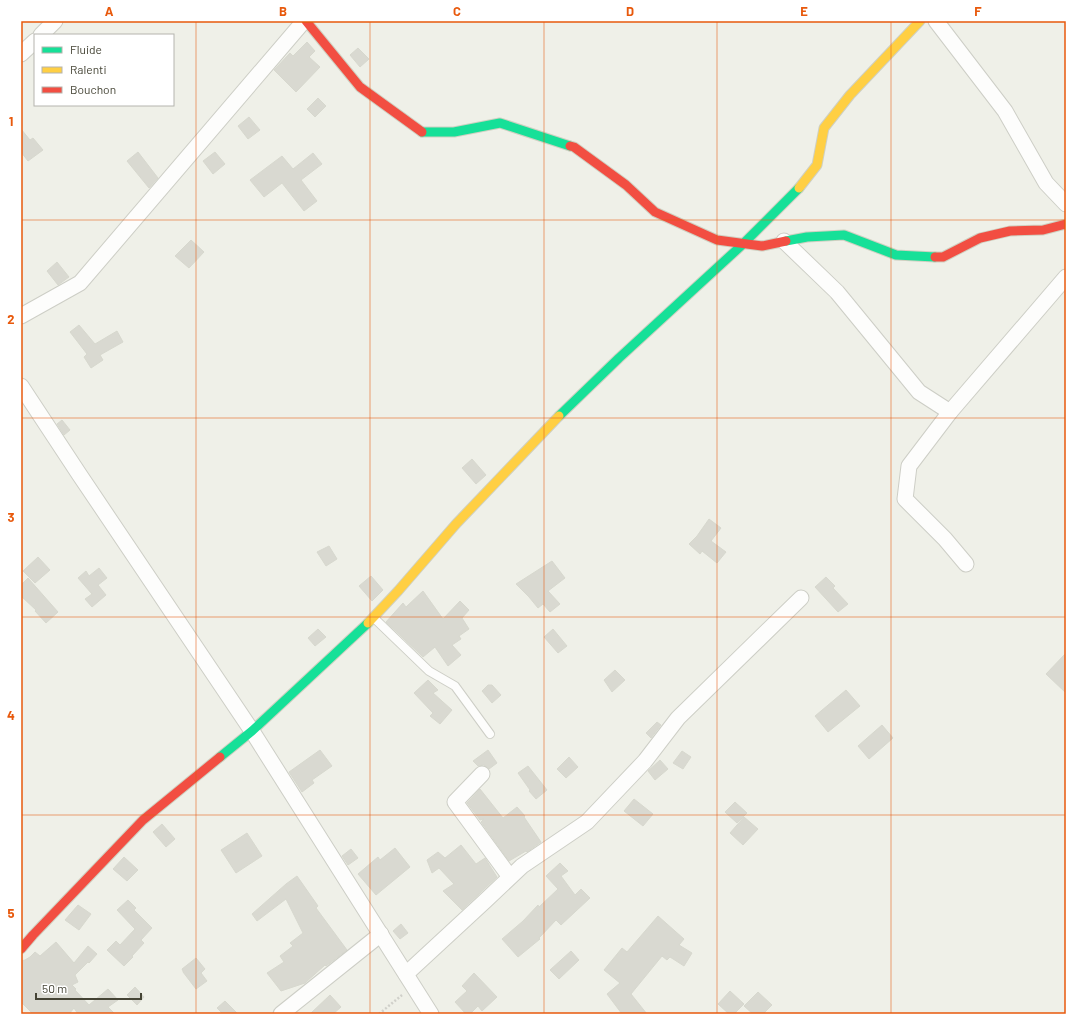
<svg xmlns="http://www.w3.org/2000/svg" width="1087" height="1035" viewBox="0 0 1087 1035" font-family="Barlow,sans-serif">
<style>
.building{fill:#d9d9d1;stroke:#d7d8ce}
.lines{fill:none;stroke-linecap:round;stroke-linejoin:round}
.lane-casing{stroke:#cdcec6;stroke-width:10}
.street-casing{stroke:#cdcec6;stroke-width:17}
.fast-casing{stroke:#cfd0c1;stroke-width:11}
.slow-casing{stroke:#cfd0c1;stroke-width:11}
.jam-casing{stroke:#cfd0c1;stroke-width:11}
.path{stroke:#d0d0ca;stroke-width:2.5;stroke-dasharray:2 2;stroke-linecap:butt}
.lane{stroke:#fdfdfc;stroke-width:8}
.street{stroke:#fdfdfc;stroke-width:15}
.fast{stroke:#16e098;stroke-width:9}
.slow{stroke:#ffcf43;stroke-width:9}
.jam{stroke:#f24e42;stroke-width:9}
.grid{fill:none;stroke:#e8590c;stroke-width:1;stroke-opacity:0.55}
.neatline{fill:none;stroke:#e8590c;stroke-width:1.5}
.grid-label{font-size:13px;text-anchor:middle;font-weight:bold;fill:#e8590c}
</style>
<rect width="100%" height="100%" fill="#eff0e8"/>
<!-- building -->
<g class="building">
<path d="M 307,42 L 315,51 L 309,57 L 320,67 L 296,92 L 274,70 L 290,53 L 293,56 Z"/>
<path d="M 358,48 L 369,59 L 360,67 L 350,55 Z"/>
<path d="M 318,98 L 326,106 L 315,117 L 307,109 Z"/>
<path d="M 249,117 L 260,130 L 248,139 L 238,126 Z"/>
<path d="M 21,129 L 30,140 L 33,138 L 43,150 L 28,161 L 21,152 Z"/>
<path d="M 138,152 L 158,178 L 149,188 L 127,161 Z"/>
<path d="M 215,152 L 225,164 L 213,174 L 203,161 Z"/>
<path d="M 313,153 L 322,164 L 301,180 L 317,201 L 304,211 L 282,183 L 264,197 L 250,180 L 282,156 L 293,169 Z"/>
<path d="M 191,240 L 204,252 L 189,268 L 175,256 Z"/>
<path d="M 57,262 L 69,277 L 58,285 L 47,271 Z"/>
<path d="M 79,325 L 95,344 L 117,331 L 123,342 L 100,355 L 103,360 L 91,368 L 84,357 L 87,354 L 70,332 Z"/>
<path d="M 62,420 L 70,430 L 64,435 L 57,424 Z"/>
<path d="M 472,459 L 486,475 L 476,484 L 462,468 Z"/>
<path d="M 709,519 L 721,528 L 711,541 L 726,552 L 717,563 L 702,551 L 700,554 L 689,544 L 697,536 Z"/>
<path d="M 329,546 L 337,559 L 326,566 L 317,552 Z"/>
<path d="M 38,557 L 50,570 L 35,583 L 23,571 Z"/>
<path d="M 552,561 L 565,578 L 548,591 L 560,604 L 550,612 L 543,604 L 538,608 L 529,597 L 516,584 Z"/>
<path d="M 99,568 L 107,578 L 98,585 L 106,595 L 92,607 L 85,599 L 92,594 L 78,578 L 86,571 L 89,576 Z"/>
<path d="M 371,576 L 383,590 L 372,601 L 359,586 Z"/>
<path d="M 826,577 L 835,586 L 833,588 L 848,604 L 838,612 L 815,587 Z"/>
<path d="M 28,578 L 58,612 L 46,623 L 35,611 L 36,610 L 21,596 L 21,585 Z"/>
<path d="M 423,591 L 443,619 L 460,601 L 469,610 L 462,618 L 469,629 L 459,636 L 461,639 L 452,645 L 461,655 L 448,666 L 435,647 L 423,657 L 386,622 L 403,603 L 406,607 Z"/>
<path d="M 318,629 L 326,637 L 315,646 L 308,638 Z"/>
<path d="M 553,629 L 567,646 L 558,653 L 544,637 Z"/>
<path d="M 1066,653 L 1066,693 L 1046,674 Z"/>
<path d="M 615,670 L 625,680 L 612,692 L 604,680 Z"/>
<path d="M 428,680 L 438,690 L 433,693 L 452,710 L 440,724 L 430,716 L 433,713 L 414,693 Z"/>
<path d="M 488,685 L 492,685 L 501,695 L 492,703 L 482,691 Z"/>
<path d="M 846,690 L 860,706 L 828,732 L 815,716 Z"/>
<path d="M 657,722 L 661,725 L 651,738 L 646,733 Z"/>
<path d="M 882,725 L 893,738 L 869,759 L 858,746 Z"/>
<path d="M 320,750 L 332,766 L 312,780 L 314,783 L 302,792 L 289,772 Z"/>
<path d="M 488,750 L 497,763 L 489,769 L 484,765 L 478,766 L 473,761 Z"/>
<path d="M 682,751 L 691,757 L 683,769 L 673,763 Z"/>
<path d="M 569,757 L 578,767 L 566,778 L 557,769 Z"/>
<path d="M 660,760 L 668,769 L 655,780 L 648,771 Z"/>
<path d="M 528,766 L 547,790 L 536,799 L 529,791 L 530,790 L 518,773 Z"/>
<path d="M 480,789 L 503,818 L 517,807 L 525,816 L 524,817 L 541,842 L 527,852 L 526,851 L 509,861 L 481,822 L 484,819 L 480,820 L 467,803 Z"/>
<path d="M 634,799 L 653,814 L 643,826 L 624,811 Z"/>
<path d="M 735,802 L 747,813 L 737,823 L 725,812 Z"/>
<path d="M 744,817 L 758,829 L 743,845 L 730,833 Z"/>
<path d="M 162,824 L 175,839 L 166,847 L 153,832 Z"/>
<path d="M 247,833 L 262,856 L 236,873 L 221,850 Z"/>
<path d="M 461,845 L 476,864 L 485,858 L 497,877 L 462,910 L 443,891 L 454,884 L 439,868 L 432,873 L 427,860 L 438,852 L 445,858 Z"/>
<path d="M 395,848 L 410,867 L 376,895 L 358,874 L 378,857 L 380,860 Z"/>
<path d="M 351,849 L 358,858 L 348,865 L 342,856 Z"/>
<path d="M 124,857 L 138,870 L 127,881 L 113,869 Z"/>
<path d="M 560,863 L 568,871 L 561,876 L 575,895 L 581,889 L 590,898 L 561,925 L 556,920 L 539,938 L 540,939 L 518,957 L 502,939 L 523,921 L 538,905 L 539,907 L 558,889 L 546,876 Z"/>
<path d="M 297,876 L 318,906 L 316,908 L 347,950 L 326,966 L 325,965 L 305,983 L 281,991 L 267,973 L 284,962 L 280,956 L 293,946 L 290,943 L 303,933 L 286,899 L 257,921 L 252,914 L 286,884 Z"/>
<path d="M 128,900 L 136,908 L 134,910 L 152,928 L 141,940 L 144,943 L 132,956 L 133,957 L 124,966 L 107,950 L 116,941 L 120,945 L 135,929 L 117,910 Z"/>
<path d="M 78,905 L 91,914 L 79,930 L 65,920 Z"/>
<path d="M 658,916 L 684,939 L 679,945 L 692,953 L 684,966 L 670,957 L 667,960 L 662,956 L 631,994 L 647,1014 L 622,1014 L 607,994 L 620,983 L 604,970 L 622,948 L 627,952 Z"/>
<path d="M 401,924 L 408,933 L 400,939 L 393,931 Z"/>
<path d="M 56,942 L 74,963 L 88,946 L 97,954 L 89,963 L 88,962 L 75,975 L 78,982 L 72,985 L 76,989 L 75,990 L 89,1005 L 108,989 L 118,1000 L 108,1007 L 115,1014 L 78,1014 L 74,1008 L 69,1014 L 33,1014 L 21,1002 L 21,961 L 25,960 L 30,957 L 35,952 L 40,956 Z"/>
<path d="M 571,951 L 579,960 L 559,979 L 550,970 Z"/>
<path d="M 196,958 L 205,969 L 201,973 L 207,981 L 196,989 L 183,972 L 183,971 L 182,969 Z"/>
<path d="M 474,973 L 497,997 L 482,1011 L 478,1006 L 470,1014 L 466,1014 L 455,1002 L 467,991 L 462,986 Z"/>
<path d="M 135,987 L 144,997 L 137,1005 L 127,995 Z"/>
<path d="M 730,991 L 744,1004 L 734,1014 L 729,1014 L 718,1004 Z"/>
<path d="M 758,992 L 772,1005 L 763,1014 L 753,1014 L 744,1006 Z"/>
<path d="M 330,995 L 341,1007 L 333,1014 L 310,1014 Z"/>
<path d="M 225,1001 L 238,1014 L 223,1014 L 217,1008 Z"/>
</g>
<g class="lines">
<defs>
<path id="lane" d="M 374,618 L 429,671 L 455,686 L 490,734"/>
<g id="street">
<path d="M 936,21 L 1005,111 L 1046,183 L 1066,204"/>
<path d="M 41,35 L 55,21"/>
<path d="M 21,54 L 35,41"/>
<path d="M 784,241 L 837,292 L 919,392 L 950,412"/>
<path d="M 21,316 L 80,283 L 304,21"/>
<path d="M 21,386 L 79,474 L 252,731 L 431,1014"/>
<path d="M 966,564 L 945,539 L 905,499 L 909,466 L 950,412 L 1066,277"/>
<path d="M 482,774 L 455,802 L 510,877"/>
<path d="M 406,974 L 485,901 L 522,866 L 587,822 L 645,761 L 678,718 L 801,598"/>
<path d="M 281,1014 L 381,934"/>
</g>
<g id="fast">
<path d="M 422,132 L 454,132 L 500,123 L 570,146"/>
<path d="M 786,241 L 807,237 L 844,235 L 896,255 L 935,257"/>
<path d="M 559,416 L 619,358 L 743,244 L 799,188"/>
<path d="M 220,757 L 252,731 L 368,623"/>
</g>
<g id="slow">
<path d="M 799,188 L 817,165 L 824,128 L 850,95 L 920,21"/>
<path d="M 368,623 L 398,591 L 456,524 L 559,416"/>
</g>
<g id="jam">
<path d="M 306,21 L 360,87 L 422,132"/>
<path d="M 570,146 L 574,147 L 626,185 L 655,212 L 717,240 L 762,246 L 786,241"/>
<path d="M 935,257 L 943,257 L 980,238 L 1010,231 L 1043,230 L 1066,224"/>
<path d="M 21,949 L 33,935 L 143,820 L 220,757"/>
</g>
</defs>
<!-- lane casing -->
<use href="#lane" class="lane-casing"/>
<!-- street casing -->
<use href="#street" class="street-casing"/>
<!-- fast casing -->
<use href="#fast" class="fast-casing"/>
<!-- slow casing -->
<use href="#slow" class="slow-casing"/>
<!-- jam casing -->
<use href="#jam" class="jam-casing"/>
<!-- path -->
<path class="path" d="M 379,1014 L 402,995"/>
<!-- lane -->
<use href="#lane" class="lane"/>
<!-- street -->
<use href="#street" class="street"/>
<!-- fast -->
<use href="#fast" class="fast"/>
<!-- slow -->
<use href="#slow" class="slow"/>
<!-- jam -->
<use href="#jam" class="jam"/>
</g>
<!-- grid -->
<path class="grid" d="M 196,21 L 196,1014M 370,21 L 370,1014M 544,21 L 544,1014M 717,21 L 717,1014M 891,21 L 891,1014M 21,220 L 1066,220M 21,418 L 1066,418M 21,617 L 1066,617M 21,815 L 1066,815"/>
<!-- border -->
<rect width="1087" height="1035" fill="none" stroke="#ffffff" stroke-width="44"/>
<!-- legend -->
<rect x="34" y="34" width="140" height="72" fill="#ffffff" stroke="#b5b4ae"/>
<rect x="42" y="47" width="20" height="6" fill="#16e098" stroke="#b5b4ae"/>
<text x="70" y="54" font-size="12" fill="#454435">Fluide</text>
<rect x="42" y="67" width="20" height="6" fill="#ffcf43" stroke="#b5b4ae"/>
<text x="70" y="74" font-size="12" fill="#454435">Ralenti</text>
<rect x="42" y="87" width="20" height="6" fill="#f24e42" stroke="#b5b4ae"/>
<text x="70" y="94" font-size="12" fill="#454435">Bouchon</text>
<!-- scale -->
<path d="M36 993v6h105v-6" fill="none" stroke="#454435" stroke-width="2"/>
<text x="42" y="993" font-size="12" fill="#454435" stroke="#ffffff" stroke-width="3" paint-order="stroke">50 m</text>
<rect x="22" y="22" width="1043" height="991" class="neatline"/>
<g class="grid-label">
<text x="109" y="16">A</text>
<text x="283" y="16">B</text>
<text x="457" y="16">C</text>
<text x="630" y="16">D</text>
<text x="804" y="16">E</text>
<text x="978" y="16">F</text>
<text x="11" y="126">1</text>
<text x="11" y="324">2</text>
<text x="11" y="522">3</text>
<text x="11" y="720">4</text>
<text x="11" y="918">5</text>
</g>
</svg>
